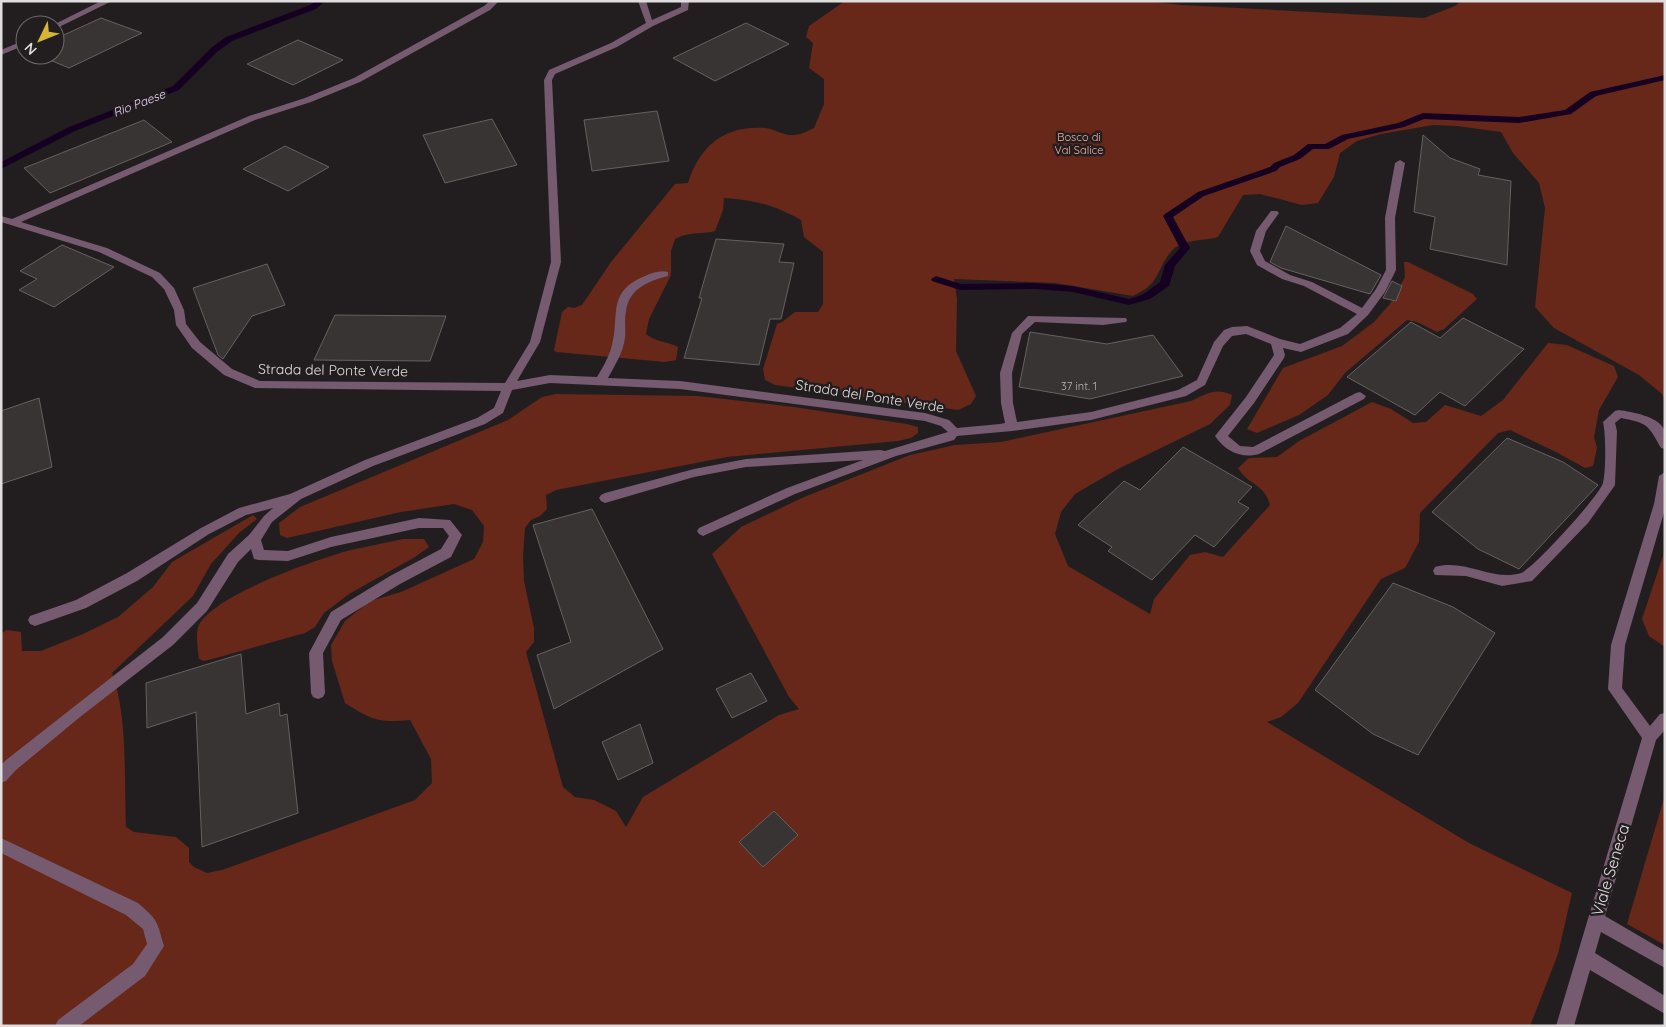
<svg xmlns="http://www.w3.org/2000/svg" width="1666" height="1027" viewBox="0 0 1666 1027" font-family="Quicksand,sans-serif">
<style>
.green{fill:#672719}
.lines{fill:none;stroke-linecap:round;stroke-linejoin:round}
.stream{fill:#160022;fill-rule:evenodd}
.building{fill:#383434;stroke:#666161}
.minor{fill:#755a70;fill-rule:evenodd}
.labels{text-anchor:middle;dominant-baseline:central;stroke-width:5;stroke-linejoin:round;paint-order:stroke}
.far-park-label{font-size:11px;fill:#f7b4a4;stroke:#221e20}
.number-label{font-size:11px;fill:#b6b3b4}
.far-water-label{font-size:12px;font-style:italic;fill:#ecd5f9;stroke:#221e20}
.street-label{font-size:14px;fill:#e0ddde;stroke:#221e20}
.near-street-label{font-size:16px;fill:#e0ddde;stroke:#221e20}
</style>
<rect width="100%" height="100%" fill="#221e20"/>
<!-- green -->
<g class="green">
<path d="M 845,1 L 1147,1 L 1182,5 L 1424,18 L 1455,6 L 1461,1 L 1665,1 L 1665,400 L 1662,394 L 1639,375 L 1554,328 L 1535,307 L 1545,208 L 1539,183 L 1513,153 L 1501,132 L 1457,126 L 1433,125 L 1381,134 L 1357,141 L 1340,153 L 1334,177 L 1318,203 L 1302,205 L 1260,194 L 1243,195 L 1218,237 C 1204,241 1188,239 1176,247 C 1164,256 1161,272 1152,283 C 1147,289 1140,292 1133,296 L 1055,283 L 954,279 L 957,299 L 956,351 L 976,396 L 971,404 L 958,410 L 775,385 L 765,380 L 763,369 L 777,324 L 782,322 L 795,312 L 818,312 L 823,304 L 823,252 L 804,237 L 801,220 C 774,205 755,200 724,198 L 723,210 L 715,231 C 699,235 690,231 675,239 L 671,251 L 671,275 L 649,319 L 646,334 C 655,342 666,341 678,347 L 676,360 L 665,362 L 556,352 L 554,350 L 562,312 L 568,307 L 574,308 L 582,305 L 611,262 L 675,184 L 688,183 C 700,145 725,125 765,128 C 775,129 786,137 795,135 C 802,134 808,131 814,128 L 824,104 L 824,79 L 809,68 L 813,43 L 806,37 L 809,26 Z"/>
<path d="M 1404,262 L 1408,262 L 1473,294 L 1477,299 L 1444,329 L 1437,332 L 1417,322 L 1407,320 L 1345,373 L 1328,395 L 1299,415 L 1257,433 L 1247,429 L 1283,368 L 1342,346 L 1374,322 L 1390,304 L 1405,277 Z"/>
<path d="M 1548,343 L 1567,345 L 1614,366 L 1618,377 L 1599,410 L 1594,437 L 1597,448 L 1593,466 L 1585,468 L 1556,452 L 1510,430 L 1498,433 L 1420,513 L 1419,542 L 1405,568 L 1381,579 L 1298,703 L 1281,717 L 1267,722 L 1469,843 L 1572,893 L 1558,954 L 1530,1026 L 1,1026 L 1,634 L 6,630 L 21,632 L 22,651 L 41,651 L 83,634 L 118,617 L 153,587 L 172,562 L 253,515 L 257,519 L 239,533 L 211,564 L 193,596 L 112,673 C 128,715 124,781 126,827 L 134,832 L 176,837 L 189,848 L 189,862 L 194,867 L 207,873 L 222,870 L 415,800 L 432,783 L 431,759 L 410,720 C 378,723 372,720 345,703 L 332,661 L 331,645 L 345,621 L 370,601 L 401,592 L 474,559 L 483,542 L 484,526 L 472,510 L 454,504 L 401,512 L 287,538 L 280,535 L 279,523 L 300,507 L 508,420 L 542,397 L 556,394 L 698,396 L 794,407 L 907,424 L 918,427 L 918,433 L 911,438 L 898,441 L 727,457 L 556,490 L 546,495 L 547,509 L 540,516 L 531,520 L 525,528 L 523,556 L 524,581 L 534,628 L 534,642 L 526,652 L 563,787 L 575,797 L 594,800 L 616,811 L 626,827 L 643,797 L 779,715 L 799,709 L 789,697 L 712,554 L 741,527 L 804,497 L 910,455 L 955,445 L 1001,442 L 1191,401 C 1206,394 1216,387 1232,395 L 1230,405 L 1210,424 L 1118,469 L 1075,494 L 1061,512 L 1055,534 L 1068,566 L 1150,614 L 1154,599 L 1190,555 L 1205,552 L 1223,557 L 1270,505 C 1265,484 1248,485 1238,468 L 1249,458 L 1277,457 L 1299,441 L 1372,402 L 1391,409 L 1413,423 L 1426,422 L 1445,405 L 1481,416 L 1503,400 Z"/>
<path d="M 403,539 L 424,539 L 429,547 L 415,557 L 349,594 L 324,613 L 315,627 L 305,633 L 216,658 L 204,661 L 199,659 C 198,650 195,633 199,625 C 214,595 317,559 351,550 C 368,546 386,543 403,539 Z"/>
<path d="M 1665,550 L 1665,647 L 1649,636 L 1642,619 Z"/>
<path d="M 1665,795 L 1665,945 L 1627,924 Z"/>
</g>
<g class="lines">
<!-- stream -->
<g class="stream">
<path d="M 316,1 L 325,1 L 316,9 L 232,41 L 217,52 L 179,90 L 75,131 L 1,169 L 1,162 L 69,127 L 173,86 L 211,48 L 226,37 L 310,5 Z"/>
<path d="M 1665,75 L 1665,80 L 1596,96 L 1571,114 L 1519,123 L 1424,119 L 1404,127 L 1348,139 L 1329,149 L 1313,149 L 1300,159 L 1280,167 L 1276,171 L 1204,196 L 1173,217 L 1190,248 L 1175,266 L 1169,286 L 1150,299 L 1129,305 L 1073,292 L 1036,289 L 960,290 L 932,281 L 931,279 L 936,276 L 961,284 L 1036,283 L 1073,286 L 1129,299 L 1142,295 L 1160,282 L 1165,265 L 1180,248 L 1163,216 L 1165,214 L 1198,192 L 1270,167 L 1274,163 L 1294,155 L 1308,144 L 1325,144 L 1342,135 L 1398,123 L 1423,113 L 1519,117 L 1565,110 L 1590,92 Z"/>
</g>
</g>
<!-- building -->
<g class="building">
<path d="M 101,18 L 142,33 L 69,68 L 38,55 L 55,55 L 55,39 Z"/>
<path d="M 746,23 L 789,44 L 715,81 L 673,58 Z"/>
<path d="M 298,40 L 343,60 L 293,85 L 247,64 Z"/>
<path d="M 657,111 L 669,161 L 592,171 L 584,120 Z"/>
<path d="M 492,119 L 517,165 L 445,183 L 423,135 Z"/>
<path d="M 144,120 L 172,142 L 50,193 L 24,168 Z"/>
<path d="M 1423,135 L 1450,158 L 1480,169 L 1478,175 L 1511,181 L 1507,265 L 1430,249 L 1435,217 L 1414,212 Z"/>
<path d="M 285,146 L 329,167 L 288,191 L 243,169 Z"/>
<path d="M 1286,226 L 1381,275 L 1370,294 L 1281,268 L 1270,262 Z"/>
<path d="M 716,239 L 784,244 L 779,262 L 794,263 L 781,319 L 770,319 L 759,365 L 684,358 L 702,298 L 699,298 Z"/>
<path d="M 62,245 L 114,267 L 54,307 L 19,290 L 37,279 L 20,271 Z"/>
<path d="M 267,264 L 285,305 L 252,316 L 223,359 L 218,355 L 193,288 Z"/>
<path d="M 1392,281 L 1402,286 L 1396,301 L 1383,298 Z"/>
<path d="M 335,315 L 446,316 L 430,361 L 314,360 Z"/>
<path d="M 1463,318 L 1524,349 L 1465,406 L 1440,392 L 1415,415 L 1347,377 L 1411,322 L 1440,338 Z"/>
<path d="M 1030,332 L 1107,344 L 1153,335 L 1183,376 L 1090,399 L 1019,387 Z"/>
<path d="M 39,398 L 52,467 L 1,484 L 1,411 Z"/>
<path d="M 1507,438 L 1563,462 L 1598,485 L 1519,569 L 1478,549 L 1432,512 Z"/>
<path d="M 1183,447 L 1252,487 L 1238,502 L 1249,508 L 1214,547 L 1195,535 L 1152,580 L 1108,551 L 1112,547 L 1078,525 L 1124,481 L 1140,490 Z"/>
<path d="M 592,509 L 663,649 L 554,709 L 537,655 L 571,642 L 533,525 Z"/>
<path d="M 1393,583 L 1453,607 L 1495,633 L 1418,755 L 1373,734 L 1315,690 Z"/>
<path d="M 241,654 L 246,714 L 279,703 L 280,716 L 287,714 L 298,813 L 202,847 L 196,712 L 147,728 L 146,683 Z"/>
<path d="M 751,673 L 767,701 L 732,718 L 716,689 Z"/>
<path d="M 640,724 L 653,763 L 618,780 L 602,742 Z"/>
<path d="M 774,811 L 798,835 L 763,867 L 739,842 Z"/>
</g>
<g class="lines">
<!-- minor -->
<g class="minor">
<path d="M 101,1 L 112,1 L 55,29 L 55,25 L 53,25 Z"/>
<path d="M 490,1 L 499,1 L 490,10 L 360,82 L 311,102 L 255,120 L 21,222 L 107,248 L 160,273 L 174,288 L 184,310 L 186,324 L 200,342 L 232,369 L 260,381 L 505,383 L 530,342 L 551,262 L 544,80 L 549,70 L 611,43 L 646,23 L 638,1 L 646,1 L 652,20 L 681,7 L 681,1 L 689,1 L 688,10 L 653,26 L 617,47 L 555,74 L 552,80 L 561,262 L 540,342 L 517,381 L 550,375 L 597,377 C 603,367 609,357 612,345 C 620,316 606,292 645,276 C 652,273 660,270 668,272 L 668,276 C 648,281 629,289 626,311 C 624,320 626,329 625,338 C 623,353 615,365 608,378 L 680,381 L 925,413 L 949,420 L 957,428 L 1000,424 L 1005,423 L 1001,403 L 1000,373 L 1012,333 L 1028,316 L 1126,318 L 1127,320 L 1126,322 L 1103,325 L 1035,322 L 1022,334 L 1012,373 L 1013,403 L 1017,422 L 1091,412 L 1178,390 L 1197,380 L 1214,342 L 1224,330 L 1232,327 L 1247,326 L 1280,339 L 1300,344 L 1340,328 L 1357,314 L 1304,286 L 1282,279 L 1257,265 L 1250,251 L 1256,231 L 1271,211 L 1277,211 L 1279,213 L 1266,231 L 1260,251 L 1265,261 L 1290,275 L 1312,282 L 1362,308 L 1376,289 L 1386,270 L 1385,218 L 1395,163 L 1400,160 L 1405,163 L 1395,218 L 1396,270 L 1385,292 L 1368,315 L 1348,334 L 1301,352 L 1283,348 L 1285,355 L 1284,358 L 1254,403 L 1228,436 L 1240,446 L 1253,447 L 1356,393 L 1360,392 L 1366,396 L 1364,399 L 1259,454 C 1241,459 1225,451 1215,436 L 1246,397 L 1274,355 L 1271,344 L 1246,334 L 1232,336 L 1223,346 L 1205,385 L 1186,396 L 1091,420 L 1012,431 L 957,436 L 954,440 L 896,456 L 795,494 L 703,536 L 699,534 L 697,531 L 699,528 L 787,488 L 863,460 L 746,467 L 694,477 L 605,503 L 601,501 L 599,498 L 601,495 L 605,493 L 694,469 L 746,459 L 880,450 L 885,451 L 948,432 L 941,426 L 925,421 L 680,389 L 550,383 L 512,390 L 503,413 L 485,424 L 373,466 L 301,499 L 272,522 L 261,540 L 264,550 L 288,551 L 331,537 L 419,518 L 450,520 L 462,535 L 451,557 L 400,584 L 341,620 L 323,653 L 325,693 L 323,697 L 318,699 L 313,697 L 311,693 L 309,653 L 331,612 L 390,576 L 441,549 L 449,536 L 443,528 L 419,528 L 331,547 L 288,561 L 259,560 L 254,559 L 251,549 L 238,562 L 207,611 L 173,645 L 80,717 L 16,770 L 6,781 L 1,783 L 1,765 L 6,760 L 163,637 L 197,603 L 228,554 L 249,535 L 264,516 L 273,508 L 246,515 L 209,534 L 137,581 L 86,608 L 35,626 L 30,624 L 28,620 L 30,616 L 76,600 L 127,573 L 201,528 L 239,508 L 290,494 L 365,460 L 477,418 L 494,408 L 501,391 L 255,388 L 224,375 L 192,348 L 176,325 L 174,310 L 164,289 L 152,277 L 99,252 L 1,222 L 1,216 L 12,219 L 249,116 L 305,98 L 354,78 L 484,6 Z"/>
<path d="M 25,40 L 25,45 L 1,55 L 1,50 Z"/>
<path d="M 1619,410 C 1632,412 1657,416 1664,429 C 1666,434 1665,443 1665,449 L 1661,448 C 1648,425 1648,423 1621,418 L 1615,423 L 1617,431 L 1615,485 L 1613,488 L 1588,523 L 1532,581 L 1502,586 L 1466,576 L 1435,575 L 1433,571 L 1435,567 C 1465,558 1493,582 1521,573 C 1533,569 1600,495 1603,483 C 1606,470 1606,435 1603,422 L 1615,411 Z"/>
<path d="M 1665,472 L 1665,509 L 1625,645 L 1622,688 L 1650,726 L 1660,714 L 1665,713 L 1665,730 L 1656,740 L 1605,916 L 1665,951 L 1665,968 L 1601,932 L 1595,953 L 1665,996 L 1665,1014 L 1590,970 L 1574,1026 L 1556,1026 L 1642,738 L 1608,689 L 1611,645 L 1654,504 L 1659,476 Z"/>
<path d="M 1,838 L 138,903 C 158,920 157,921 164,946 L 145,976 L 79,1026 L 55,1026 L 58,1020 L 133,964 L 147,944 L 143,929 L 126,915 L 1,853 Z"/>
</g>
</g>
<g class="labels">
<!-- far-park labels -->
<g class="far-park-label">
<text x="1079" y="137">Bosco di<tspan x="1079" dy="13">Val Salice</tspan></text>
</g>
<!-- number labels -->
<g class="number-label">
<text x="1079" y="386">37 int. 1</text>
</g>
<!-- far-water labels -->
<g class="far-water-label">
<text transform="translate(139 103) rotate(-21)">Rio Paese</text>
</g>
<!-- street labels -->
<g class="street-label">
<text transform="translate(333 370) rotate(1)">Strada del Ponte Verde</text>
<text transform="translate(870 396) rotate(9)">Strada del Ponte Verde</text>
</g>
<!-- near-street labels -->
<g class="near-street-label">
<text transform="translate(1610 870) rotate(-73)">Viale Seneca</text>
</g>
</g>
<!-- border -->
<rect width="1666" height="1027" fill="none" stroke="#e0ddde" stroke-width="5"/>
<!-- north arrow -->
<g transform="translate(40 40) rotate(227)"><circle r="24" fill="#221e20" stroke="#6e6a6c"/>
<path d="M0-4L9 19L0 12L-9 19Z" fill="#d6b534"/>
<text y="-8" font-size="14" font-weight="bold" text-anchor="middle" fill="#e0ddde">N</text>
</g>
</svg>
